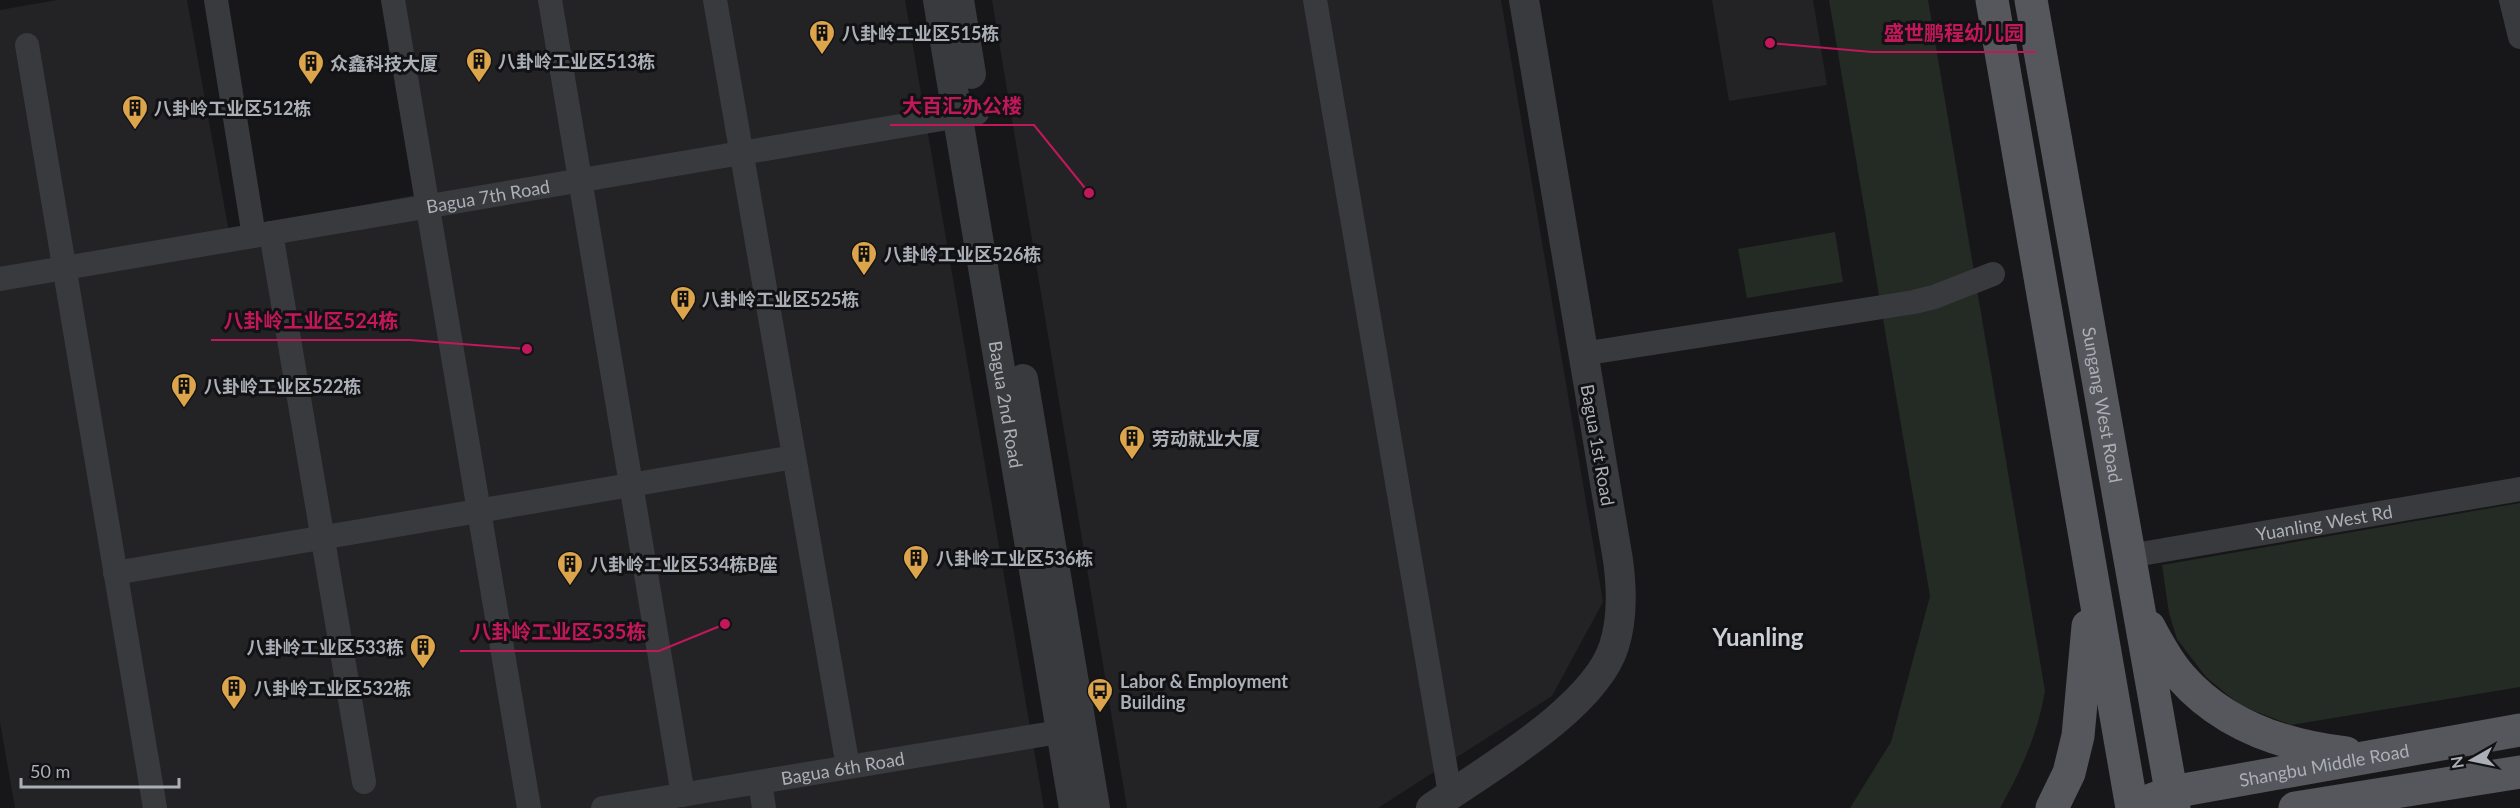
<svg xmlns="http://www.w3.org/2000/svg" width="2520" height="808" viewBox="0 0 2520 808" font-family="Lato,'Noto Sans SC',sans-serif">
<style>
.built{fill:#232326}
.green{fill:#242a24}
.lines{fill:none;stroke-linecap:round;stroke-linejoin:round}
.minor{stroke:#393a3d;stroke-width:24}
.tertiary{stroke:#393a3d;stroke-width:30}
.primary{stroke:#55575c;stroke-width:33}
.labels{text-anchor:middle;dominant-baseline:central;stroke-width:6;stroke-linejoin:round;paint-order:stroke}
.poi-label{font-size:18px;font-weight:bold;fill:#abafb7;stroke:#121214;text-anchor:start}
.street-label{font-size:18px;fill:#abafb7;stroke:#121214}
.district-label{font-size:24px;font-weight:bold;fill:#cbced4;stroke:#121214}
.leader{fill:none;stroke:#c2185b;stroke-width:2}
.callout-dot{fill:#c2185b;stroke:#121214;stroke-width:2}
.callout-label{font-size:20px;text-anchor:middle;font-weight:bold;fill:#c2185b;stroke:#121214;stroke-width:6;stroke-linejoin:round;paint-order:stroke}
</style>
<rect width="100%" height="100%" fill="#171719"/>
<!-- built -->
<g class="built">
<path d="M 57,0 L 187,0 L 229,232 L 419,194 L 386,0 L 905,0 L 1044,808 L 15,808 L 0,722 L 0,10 Z"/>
<path d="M 992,0 L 1501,0 L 1603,602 L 1552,696 L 1378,808 L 1127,808 Z"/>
<path d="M 1712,0 L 1813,0 L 1827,85 L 1729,101 Z"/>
</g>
<!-- green -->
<g class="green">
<path d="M 1829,0 L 1928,0 L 2045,691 C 2038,733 2021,771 2000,808 L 1850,808 L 1891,742 L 1930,596 Z"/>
<path d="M 1835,232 L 1843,282 L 1747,298 L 1738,249 Z"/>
<path d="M 2520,503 L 2520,687 L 2291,725 L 2241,706 L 2206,677 L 2177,639 L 2169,613 L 2162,565 Z"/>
</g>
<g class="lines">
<!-- minor -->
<g class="minor">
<path d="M 216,0 L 254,236"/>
<path d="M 393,0 L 529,808"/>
<path d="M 550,0 L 683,795"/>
<path d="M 715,0 L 848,767"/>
<path d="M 1315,0 L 1450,794"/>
<path d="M 2511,0 L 2520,37"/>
<path d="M 27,45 L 155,808"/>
<path d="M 271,233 L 364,782"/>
<path id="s1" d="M 0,279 L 977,113"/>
<path d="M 1582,354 L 1914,302 L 1934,297 L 1993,274"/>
<path id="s2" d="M 2129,556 L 2520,489"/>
<path d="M 115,573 L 794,457"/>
<path d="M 760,782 L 764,808"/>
<path id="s3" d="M 603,808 L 1077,729"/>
</g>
<!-- tertiary -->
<g class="tertiary">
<path id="s4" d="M 938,0 L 1074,808"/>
<path d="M 959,0 L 971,74"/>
<path d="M 1023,379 L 1095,808"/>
<path d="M 1431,808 C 1484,771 1595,708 1614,646 C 1623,618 1622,589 1618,560 L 1524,0"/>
</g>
<!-- primary -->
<g class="primary">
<path d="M 1992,0 L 2132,808"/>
<path id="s5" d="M 2031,0 L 2174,808"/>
<path d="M 2149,627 C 2158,644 2168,663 2181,677 C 2223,725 2285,746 2346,753"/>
<path id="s6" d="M 2151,800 L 2172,792 L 2520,730"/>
<path d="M 2052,808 L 2069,773 L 2078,736 L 2088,626"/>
<path d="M 2295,808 L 2520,772"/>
</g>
</g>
<!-- icons -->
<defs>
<symbol id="building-pin" viewBox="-11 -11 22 30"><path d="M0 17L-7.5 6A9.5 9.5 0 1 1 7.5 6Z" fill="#dda54b" stroke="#121214"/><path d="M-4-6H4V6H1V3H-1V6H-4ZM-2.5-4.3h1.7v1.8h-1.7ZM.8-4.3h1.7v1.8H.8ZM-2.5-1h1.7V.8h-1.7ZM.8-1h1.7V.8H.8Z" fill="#111"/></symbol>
<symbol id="bus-pin" viewBox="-11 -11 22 30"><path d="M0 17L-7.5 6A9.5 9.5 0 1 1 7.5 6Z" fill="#dda54b" stroke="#121214"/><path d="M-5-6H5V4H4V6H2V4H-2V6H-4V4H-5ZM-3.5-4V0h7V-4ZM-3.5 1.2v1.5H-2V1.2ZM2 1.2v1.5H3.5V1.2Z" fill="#111"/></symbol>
</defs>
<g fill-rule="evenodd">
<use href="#building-pin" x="807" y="18" width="30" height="40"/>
<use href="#building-pin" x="464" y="46" width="30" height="40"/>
<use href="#building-pin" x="296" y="48" width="30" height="40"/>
<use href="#building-pin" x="120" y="93" width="30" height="40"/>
<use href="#building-pin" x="849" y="239" width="30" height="40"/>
<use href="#building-pin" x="668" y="284" width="30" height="40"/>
<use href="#building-pin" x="169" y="371" width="30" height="40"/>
<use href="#building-pin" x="1117" y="423" width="30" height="40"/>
<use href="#building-pin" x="901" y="543" width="30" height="40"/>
<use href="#building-pin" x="555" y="549" width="30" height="40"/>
<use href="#building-pin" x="408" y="632" width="30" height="40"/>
<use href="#building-pin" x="219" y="673" width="30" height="40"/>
<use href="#bus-pin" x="1085" y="676" width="30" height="40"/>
</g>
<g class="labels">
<!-- poi labels -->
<g class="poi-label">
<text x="842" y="33">八卦岭工业区515栋</text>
<text x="498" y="61">八卦岭工业区513栋</text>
<text x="330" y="63">众鑫科技大厦</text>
<text x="154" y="108">八卦岭工业区512栋</text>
<text x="884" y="254">八卦岭工业区526栋</text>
<text x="702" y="299">八卦岭工业区525栋</text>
<text x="204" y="386">八卦岭工业区522栋</text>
<text x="1152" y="438">劳动就业大厦</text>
<text x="936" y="558">八卦岭工业区536栋</text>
<text x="590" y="564">八卦岭工业区534栋B座</text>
<text x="404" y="647" text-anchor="end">八卦岭工业区533栋</text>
<text x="1120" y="681">Labor &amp; Employment<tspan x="1120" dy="21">Building</tspan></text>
<text x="254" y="688">八卦岭工业区532栋</text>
</g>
<!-- street labels -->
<g class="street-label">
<text stroke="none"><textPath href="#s1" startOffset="495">Bagua 7th Road</textPath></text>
<text stroke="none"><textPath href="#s4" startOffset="410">Bagua 2nd Road</textPath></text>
<text stroke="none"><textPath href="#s5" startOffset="411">Sungang West Road</textPath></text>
<text transform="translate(1598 445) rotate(80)">Bagua 1st Road</text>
<text stroke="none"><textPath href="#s2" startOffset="198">Yuanling West Rd</textPath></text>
<text stroke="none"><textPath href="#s6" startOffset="177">Shangbu Middle Road</textPath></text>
<text stroke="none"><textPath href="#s3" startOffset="243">Bagua 6th Road</textPath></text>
</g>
<!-- district labels -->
<g class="district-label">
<text x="1758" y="636">Yuanling</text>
</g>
</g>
<!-- callouts -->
<path class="leader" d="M1770 43L1872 52H2036M1089 193L1034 125H890M527 349L410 340H211M725 624L659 651H460"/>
<g class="callout-dot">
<circle cx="1770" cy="43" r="6"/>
<circle cx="1089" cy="193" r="6"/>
<circle cx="527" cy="349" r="6"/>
<circle cx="725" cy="624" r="6"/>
</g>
<g class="callout-label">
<text x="1954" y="40">盛世鹏程幼儿园</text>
<text x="962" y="113">大百汇办公楼</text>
<text x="311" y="328">八卦岭工业区524栋</text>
<text x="559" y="639">八卦岭工业区535栋</text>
</g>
<!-- north arrow -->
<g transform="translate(2472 760) rotate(261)" stroke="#121214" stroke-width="4.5" paint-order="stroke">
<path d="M0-4.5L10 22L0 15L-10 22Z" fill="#abafb7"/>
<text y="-9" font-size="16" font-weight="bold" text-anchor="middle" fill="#abafb7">N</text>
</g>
<!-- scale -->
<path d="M21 778v9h158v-9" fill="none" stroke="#abafb7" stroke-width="3"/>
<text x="30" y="778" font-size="18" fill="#abafb7" stroke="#121214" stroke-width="4.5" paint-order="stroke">50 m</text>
</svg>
